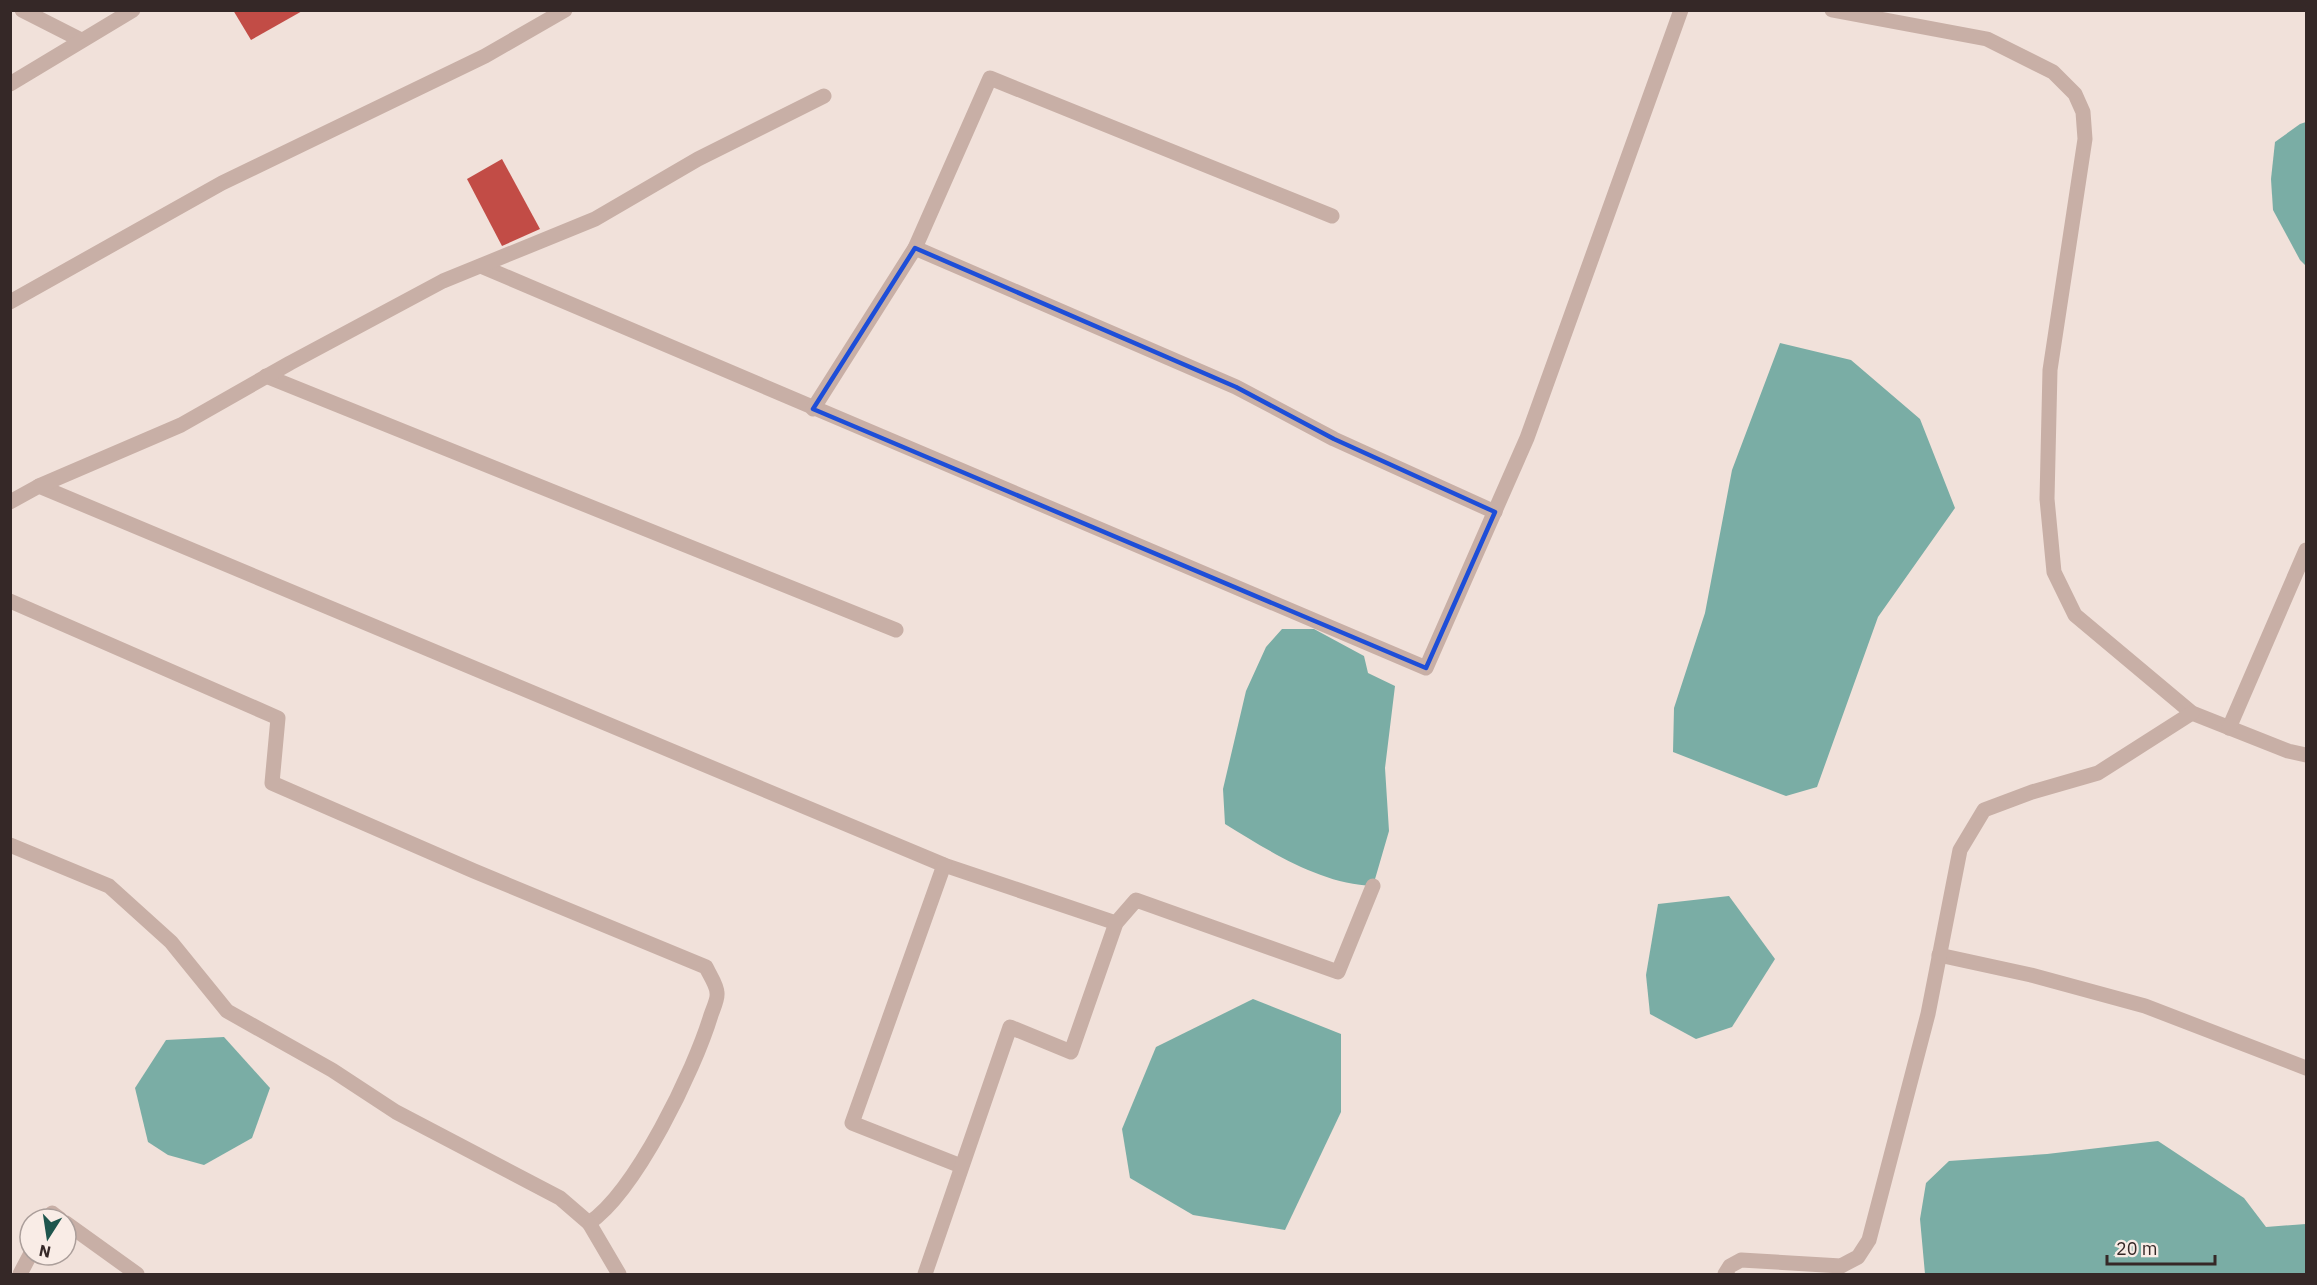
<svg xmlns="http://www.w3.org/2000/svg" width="2317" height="1285" viewBox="0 0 2317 1285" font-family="'IBM Plex Sans',sans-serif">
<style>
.water{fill:#7aada5}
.building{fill:#c24c46}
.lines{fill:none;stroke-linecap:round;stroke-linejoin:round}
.minor{stroke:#c8afa6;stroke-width:15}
.marked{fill:none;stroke:#1d4ed8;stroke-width:4.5;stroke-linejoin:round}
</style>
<rect width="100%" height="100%" fill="#f1e1da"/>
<!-- water -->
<g class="water">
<path d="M 2306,122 L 2306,266 L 2300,260 L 2273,210 L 2271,179 L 2275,142 L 2300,124 Z"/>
<path d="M 1780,343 L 1851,360 L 1920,419 L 1955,508 L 1878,617 L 1817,787 L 1786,796 L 1673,752 L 1674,708 L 1705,613 L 1732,470 Z"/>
<path d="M 1282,629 L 1314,629 L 1364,656 L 1368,673 L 1395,686 L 1385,768 L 1389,831 L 1373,886 C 1320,884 1269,851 1225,824 L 1223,789 L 1246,691 L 1266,647 Z"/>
<path d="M 1729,896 L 1775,959 L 1732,1027 L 1696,1039 L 1650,1014 L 1646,975 L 1658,904 Z"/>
<path d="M 1253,999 L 1341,1034 L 1341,1112 L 1285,1230 L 1193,1215 L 1130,1178 L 1122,1129 L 1156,1047 Z"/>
<path d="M 224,1037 L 270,1088 L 252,1138 L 204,1165 L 168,1155 L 148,1142 L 135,1088 L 166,1040 Z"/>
<path d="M 2158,1141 L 2244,1198 L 2266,1227 L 2306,1224 L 2306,1274 L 1925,1274 L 1920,1219 L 1926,1183 L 1949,1161 L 2047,1154 Z"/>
</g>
<!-- building -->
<g class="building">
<path d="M 233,10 L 304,10 L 251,40 Z"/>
<path d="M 502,159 L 540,229 L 502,246 L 467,179 Z"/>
</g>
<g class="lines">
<!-- minor -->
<g class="minor">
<path d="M 22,10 L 81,40"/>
<path d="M 1832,10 L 1987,39 L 2053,72 L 2075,94 L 2083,112 L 2085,139 L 2050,370 L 2047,499 L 2054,572 L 2075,615 L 2192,713 L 2288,751 L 2306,755"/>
<path d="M 10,84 L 133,10"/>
<path d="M 915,248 L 1236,387 L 1334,439 L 1495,512"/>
<path d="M 481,266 L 1426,668 L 1527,438 L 1681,10"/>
<path d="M 10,302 L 222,183 L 485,56 L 565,10"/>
<path d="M 266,376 L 896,630"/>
<path d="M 813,409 L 915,248 L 990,78 L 1332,216"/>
<path d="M 39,486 L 944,865 L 1116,923"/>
<path d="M 10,502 L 39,486 L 181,425 L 290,363 L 443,281 L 595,219 L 698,159 L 824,96"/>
<path d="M 10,601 L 278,718 L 272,783 L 474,871 L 706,967 C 709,974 717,985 717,993 C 718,999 713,1009 711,1015 C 694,1071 636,1191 589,1223 L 560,1198 L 396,1112 L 332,1070 L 227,1011 L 171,942 L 109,886 L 10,845"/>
<path d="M 2229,728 L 2306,550"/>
<path d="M 944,865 L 852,1123 L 961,1166"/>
<path d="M 1939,955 L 2031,975 L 2145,1006 L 2306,1068"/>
<path d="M 49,1219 L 52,1213 L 60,1219"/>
<path d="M 66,1223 L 137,1274"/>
<path d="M 589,1223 L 619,1274"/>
<path d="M 20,1274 L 30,1255"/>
<path d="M 925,1274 L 1010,1027 L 1071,1052 L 1116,923 L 1136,900 L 1338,972 L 1373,886"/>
<path d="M 1725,1274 L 1730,1266 L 1741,1260 L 1841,1266 L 1858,1257 L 1869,1240 L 1928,1014 L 1960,850 L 1984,810 L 2032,792 L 2098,773 L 2192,713"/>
</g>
</g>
<!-- marked area -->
<path class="marked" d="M 915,248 L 1236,387 L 1334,439 L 1495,512 L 1426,668 L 813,409 Z"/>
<!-- border -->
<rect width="2317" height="1285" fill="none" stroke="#352827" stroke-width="24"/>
<!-- north arrow -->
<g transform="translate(48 1237) rotate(192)"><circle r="28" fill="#f9ece6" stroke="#ab9e9a" stroke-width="1.5"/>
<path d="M0-4.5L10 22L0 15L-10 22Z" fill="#1e554d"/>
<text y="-9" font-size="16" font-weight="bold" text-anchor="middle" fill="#352827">N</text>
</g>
<!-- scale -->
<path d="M2107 1255v9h108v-9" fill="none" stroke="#352827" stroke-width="3"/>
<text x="2116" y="1255" font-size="18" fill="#352827" stroke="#f9ece6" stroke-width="4.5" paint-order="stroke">20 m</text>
</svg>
